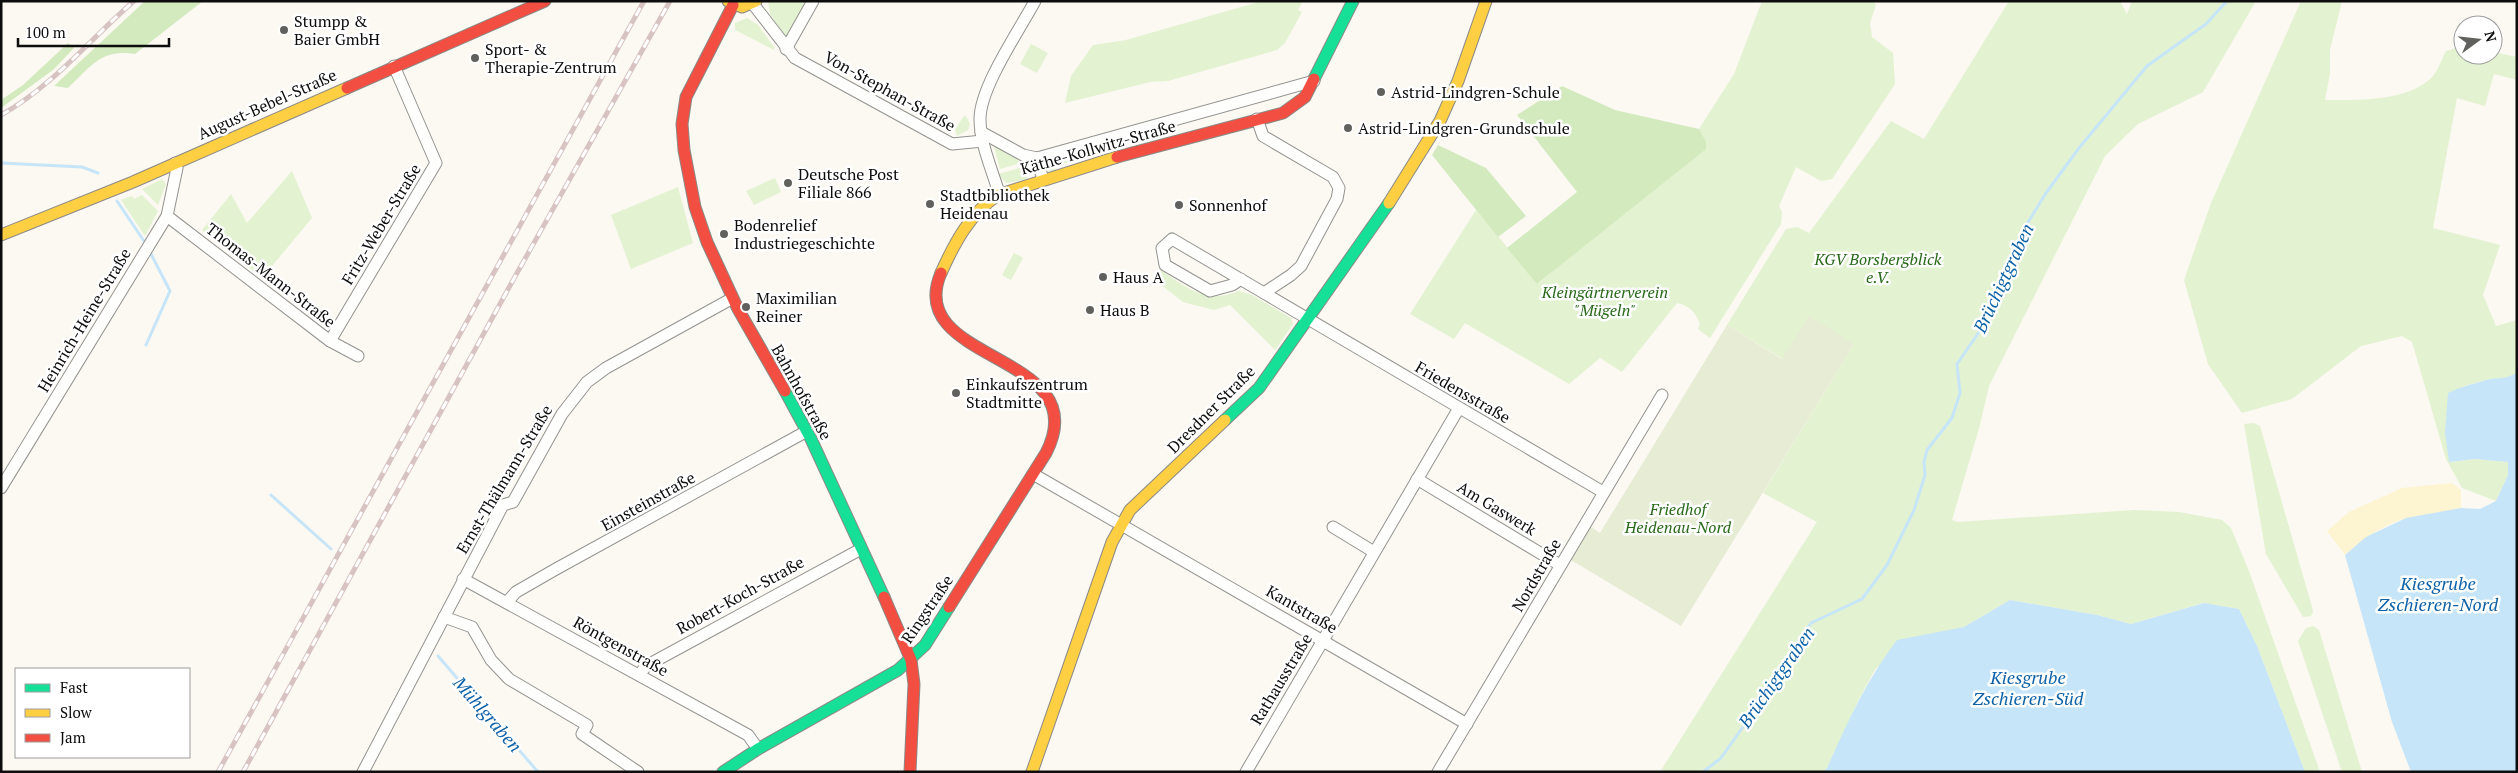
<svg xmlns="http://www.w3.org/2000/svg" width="2518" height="773" viewBox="0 0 2518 773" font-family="'PT Serif',serif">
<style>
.green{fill:#e3f2d0}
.forest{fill:#d3eabe}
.sand{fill:#fdf4d1}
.cemetery{fill:#e7ecd5}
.water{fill:#c6e5f8}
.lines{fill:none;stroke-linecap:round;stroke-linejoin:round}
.stream{stroke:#c6e5f8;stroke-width:3}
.street-casing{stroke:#949390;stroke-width:13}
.fast-casing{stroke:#8b8a87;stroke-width:13}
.slow-casing{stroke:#8b8a87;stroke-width:13}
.jam-casing{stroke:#8b8a87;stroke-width:13}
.street{stroke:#fefefd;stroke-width:11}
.fast{stroke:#16e098;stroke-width:11}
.slow{stroke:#ffcf43;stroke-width:11}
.jam{stroke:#f24e42;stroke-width:11}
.rail-casing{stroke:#d8c3c3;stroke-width:5}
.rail{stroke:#fff;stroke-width:3;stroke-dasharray:9;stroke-linecap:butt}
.poi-dot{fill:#60605d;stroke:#fff;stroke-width:2}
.labels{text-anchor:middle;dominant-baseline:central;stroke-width:5;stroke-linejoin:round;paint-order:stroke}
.poi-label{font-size:16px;fill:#0d0d0d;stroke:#fff;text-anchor:start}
.street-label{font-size:16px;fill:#0d0d0d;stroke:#fff}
.park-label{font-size:16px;font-style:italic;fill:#286919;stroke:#fff}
.water-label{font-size:18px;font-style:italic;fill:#0e62a7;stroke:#fff}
</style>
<rect width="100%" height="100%" fill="#fbf9f2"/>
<!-- green -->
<g class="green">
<path d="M 768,1 L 810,1 L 791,34 L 785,36 L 770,14 Z"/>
<path d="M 1262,1 L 1303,1 L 1298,10 L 1302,12 L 1285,43 L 1277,50 L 1168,81 L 1150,82 L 1065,103 L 1071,76 L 1093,45 L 1126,40 Z"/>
<path d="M 1762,1 L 1873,1 L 1876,5 L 1870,23 L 1872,37 L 1893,53 L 1895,84 L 1832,179 L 1821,181 L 1796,167 L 1779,206 L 1782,212 L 1781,224 L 1710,338 L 1698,329 L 1700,324 C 1695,312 1690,306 1677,303 L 1622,372 L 1600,358 L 1569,384 L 1465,323 L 1454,339 L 1410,314 L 1476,210 L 1538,284 L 1706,141 L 1699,129 L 1734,74 Z"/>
<path d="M 2009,1 L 2120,1 L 2127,14 L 2132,1 L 2256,1 L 2203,92 L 2138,124 L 2105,156 L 1989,386 L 1980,425 L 1952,520 L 1958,522 L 2134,510 L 2179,512 L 2222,520 L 2231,528 L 2249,571 L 2320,772 L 2305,772 L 2257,646 L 2239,609 L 2203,603 L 2131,624 L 2097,615 L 2010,600 L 1964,627 L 1942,632 L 1876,668 L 1859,699 L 1827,768 L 1823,772 L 1660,772 L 1817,522 L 1763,493 L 1854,344 L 1783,359 L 1727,325 L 1786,229 L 1797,227 L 1809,233 L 1891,121 L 1924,139 Z"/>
<path d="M 2301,1 L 2342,1 L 2330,50 L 2330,74 L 2325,100 C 2358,100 2409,102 2433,76 C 2438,70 2442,59 2446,51 L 2461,46 L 2463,47 L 2463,55 L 2493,55 L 2493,52 L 2517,57 L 2517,80 L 2494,74 L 2485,106 L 2457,98 L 2433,228 L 2500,245 L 2483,295 L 2496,326 L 2517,320 L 2517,372 L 2509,378 L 2489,379 L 2461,387 L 2450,462 L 2475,459 L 2508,462 L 2508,475 L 2496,501 L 2462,488 L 2446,459 L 2412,342 L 2402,336 L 2361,346 L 2292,399 L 2242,413 L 2208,364 L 2184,280 L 2211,203 Z"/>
<path d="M 747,18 L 758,25 L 774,47 L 774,50 L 735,30 L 735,23 Z"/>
<path d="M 1031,44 L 1048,53 L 1037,73 L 1020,64 Z"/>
<path d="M 966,116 L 970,124 L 968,130 L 957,136 L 955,130 L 963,117 Z"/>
<path d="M 993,143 L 1019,157 L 1018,164 L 1000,169 Z"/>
<path d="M 1109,148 L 1110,150 L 1055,166 L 1056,172 L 1046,171 L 1044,164 L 1056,157 L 1058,163 Z"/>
<path d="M 1023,167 L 1028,180 L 1006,183 L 998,174 Z"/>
<path d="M 292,171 L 312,218 L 262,278 L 202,230 L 231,194 L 247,223 Z"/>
<path d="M 775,178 L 781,192 L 754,205 L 746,191 Z"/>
<path d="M 162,179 L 166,184 L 158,205 L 142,189 Z"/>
<path d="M 678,187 L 693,243 L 631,269 L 611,215 Z"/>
<path d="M 142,195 L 158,211 L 145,236 L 121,200 L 132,196 L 134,199 Z"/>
<path d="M 1014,253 L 1023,258 L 1011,280 L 1002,275 Z"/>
<path d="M 1159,269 C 1186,287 1205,305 1239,291 L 1252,295 L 1291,318 L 1293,324 L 1275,350 L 1230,305 L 1214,310 L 1183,302 L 1152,278 Z"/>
<path d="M 2254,423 L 2260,426 L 2312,607 L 2313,612 L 2311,616 L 2303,617 L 2266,554 L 2244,424 Z"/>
<path d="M 2313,626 L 2319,630 L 2362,772 L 2342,772 L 2298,641 L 2306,628 Z"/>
</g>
<!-- forest -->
<g class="forest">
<path d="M 145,1 L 203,1 L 135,54 C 100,49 92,66 68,88 L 54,86 Z"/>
<path d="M 68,43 L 74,48 L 53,70 L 1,108 L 1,100 L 23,85 Z"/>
<path d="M 1562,86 L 1615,110 L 1699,129 L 1706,141 L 1706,149 L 1537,284 L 1507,248 L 1577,192 L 1517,115 Z"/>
<path d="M 1438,145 L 1486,168 L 1526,216 L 1498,237 L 1432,155 Z"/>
</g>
<!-- sand -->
<path class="sand" d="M 2452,483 L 2461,490 L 2461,508 C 2443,513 2426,514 2408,518 C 2384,523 2363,540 2345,555 L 2327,531 L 2349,512 L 2402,488 Z"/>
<!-- cemetery -->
<path class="cemetery" d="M 1809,316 L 1854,344 L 1681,626 L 1571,560 L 1590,526 L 1600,533 L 1727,325 L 1782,359 Z"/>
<!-- water -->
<g class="water">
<path d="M 2517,372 L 2517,772 L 2411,772 L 2392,722 L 2345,555 L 2366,537 L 2406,518 L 2461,508 L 2480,509 L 2496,501 L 2508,475 L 2508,462 L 2475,459 L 2449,462 L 2445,433 L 2448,393 C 2460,387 2473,384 2486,380 C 2498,377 2507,380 2517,372 Z"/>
<path d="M 2010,600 L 2097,615 L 2131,624 L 2204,603 L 2239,609 L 2257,646 L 2305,772 L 1823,772 L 1827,768 C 1847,723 1867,679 1897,640 L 1964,627 Z"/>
</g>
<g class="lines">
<!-- stream -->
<g class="stream">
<path d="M 1,163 L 82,167 L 98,173"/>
<path d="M 117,201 L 146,244"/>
<path d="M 146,345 L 170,291 L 150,252"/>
<path d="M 271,495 L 331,549"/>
<path d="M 438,656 L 538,772"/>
<path d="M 1703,772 L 1721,758 L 1778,677 L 1791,652 L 1811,623 L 1862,599 L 1887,565 L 1914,510 L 1925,475 L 1924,462 L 1927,450 L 1952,418 L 1960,393 L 1957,364 L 1986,322 L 2006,265 L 2022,232 L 2046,193 L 2079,148 L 2147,66 L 2206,24 L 2227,1"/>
</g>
<defs>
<g id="street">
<path d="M 753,4 L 795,58 L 952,144 L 983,141"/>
<path d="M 786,49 L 813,1"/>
<path d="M 1257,119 L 1263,136 L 1333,177 L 1339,188 L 1337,199 L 1301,266 L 1291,275 L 1264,293 L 1603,492"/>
<path d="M 981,132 L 1023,155 L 1037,158 L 1043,180"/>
<path d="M 1037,158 L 1314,81"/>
<path d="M 999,193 C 992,170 980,143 980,119 C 980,87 1019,31 1035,1"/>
<path d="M 167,216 L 330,341 L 358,356"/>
<path d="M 1241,279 L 1232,285 L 1210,291 L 1165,265 L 1162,248 L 1172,239 L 1264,293"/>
<path d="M 330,341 L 436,163 L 394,66"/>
<path d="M 1033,474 L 1467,724"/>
<path d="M 1417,479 L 1560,565"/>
<path d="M 1,488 L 167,216 L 177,168 L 175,163"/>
<path d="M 1333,527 L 1374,552"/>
<path d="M 463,579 L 748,735 L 758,749"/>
<path d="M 507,602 L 516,592 L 556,569 L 807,431"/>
<path d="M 444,617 L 472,627 L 491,660 L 509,679 L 587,725 L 582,734 L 638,772"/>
<path d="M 639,675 L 646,666 L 861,549"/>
<path d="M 363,772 L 503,505 L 513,502 L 562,414 L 587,382 L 606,368 L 731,299"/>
<path d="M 1246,772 L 1459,408"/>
<path d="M 1438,772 L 1662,395"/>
</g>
<g id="fast">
<path d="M 1314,79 L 1353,1"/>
<path d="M 785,391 L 811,439 L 884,597"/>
<path d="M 1225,420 L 1259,388 L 1389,203"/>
<path d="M 723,772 L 758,749 L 898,670 L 925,645 L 949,607"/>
</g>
<g id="slow">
<path d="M 728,1 L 742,7 L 756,1"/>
<path d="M 1389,203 L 1440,121 L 1458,81 L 1486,1"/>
<path d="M 1,235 L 133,182 L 347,88"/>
<path d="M 941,273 C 954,244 970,213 998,195 L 1117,157"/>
<path d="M 1032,772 L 1112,542 L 1130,510 L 1225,420"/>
</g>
<g id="jam">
<path d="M 733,5 L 686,97 L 682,124 L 684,150 L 695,207 L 707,242 L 738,309 L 785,391"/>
<path d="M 347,88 L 545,1"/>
<path d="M 1117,157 L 1283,113 L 1305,97 L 1314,79"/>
<path d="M 941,273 C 902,364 1098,352 1046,453 L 949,607"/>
<path d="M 884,597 L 911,660 L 914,684 L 910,772"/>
</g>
</defs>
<!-- street casing -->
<use href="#street" class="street-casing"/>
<!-- fast casing -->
<use href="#fast" class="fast-casing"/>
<!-- slow casing -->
<use href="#slow" class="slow-casing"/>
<!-- jam casing -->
<use href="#jam" class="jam-casing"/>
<!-- street -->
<use href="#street" class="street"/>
<!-- fast -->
<use href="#fast" class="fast"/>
<!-- slow -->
<use href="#slow" class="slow"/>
<!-- jam -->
<use href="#jam" class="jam"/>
<defs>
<g id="rail">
<path d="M 1,115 C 53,86 90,39 134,1"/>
<path d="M 218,772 L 644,1"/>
<path d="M 243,772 L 517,273 L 670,1"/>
</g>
</defs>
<!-- rail casing -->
<use href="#rail" class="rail-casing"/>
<!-- rail -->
<use href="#rail" class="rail"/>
</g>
<!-- markers -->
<g class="poi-dot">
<circle cx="284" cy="30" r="5"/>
<circle cx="475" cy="58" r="5"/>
<circle cx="1381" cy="92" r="5"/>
<circle cx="1348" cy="128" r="5"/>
<circle cx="788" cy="183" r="5"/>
<circle cx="930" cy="204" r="5"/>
<circle cx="1179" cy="205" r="5"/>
<circle cx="724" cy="234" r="5"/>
<circle cx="1103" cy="277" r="5"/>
<circle cx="746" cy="307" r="5"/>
<circle cx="1090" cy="310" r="5"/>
<circle cx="956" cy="393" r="5"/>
</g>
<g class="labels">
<!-- poi labels -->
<g class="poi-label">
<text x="294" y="21">Stumpp &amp;<tspan x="294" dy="18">Baier GmbH</tspan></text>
<text x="485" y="49">Sport- &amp;<tspan x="485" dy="18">Therapie-Zentrum</tspan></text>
<text x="1391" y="92">Astrid-Lindgren-Schule</text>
<text x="1358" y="128">Astrid-Lindgren-Grundschule</text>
<text x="798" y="174">Deutsche Post<tspan x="798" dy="18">Filiale 866</tspan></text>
<text x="940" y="195">Stadtbibliothek<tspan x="940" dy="18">Heidenau</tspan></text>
<text x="1189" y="205">Sonnenhof</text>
<text x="734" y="225">Bodenrelief<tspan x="734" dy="18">Industriegeschichte</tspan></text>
<text x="1113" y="277">Haus A</text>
<text x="756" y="298">Maximilian<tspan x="756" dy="18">Reiner</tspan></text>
<text x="1100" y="310">Haus B</text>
<text x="966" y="384">Einkaufszentrum<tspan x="966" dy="18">Stadtmitte</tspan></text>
</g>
<!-- street labels -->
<g class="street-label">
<text transform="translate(890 91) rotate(29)">Von-Stephan-Straße</text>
<text transform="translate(267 104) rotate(-24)">August-Bebel-Straße</text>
<text transform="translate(1098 147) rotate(-16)">Käthe-Kollwitz-Straße</text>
<text transform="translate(381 224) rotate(-59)">Fritz-Weber-Straße</text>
<text transform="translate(271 275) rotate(38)">Thomas-Mann-Straße</text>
<text transform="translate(84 320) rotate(-59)">Heinrich-Heine-Straße</text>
<text transform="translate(802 392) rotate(61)">Bahnhofstraße</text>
<text transform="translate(1463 392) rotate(30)">Friedensstraße</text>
<text transform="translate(1211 409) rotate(-45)">Dresdner Straße</text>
<text transform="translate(504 479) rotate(-59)">Ernst-Thälmann-Straße</text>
<text transform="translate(648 501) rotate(-29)">Einsteinstraße</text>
<text transform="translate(1497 508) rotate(31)">Am Gaswerk</text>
<text transform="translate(1536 575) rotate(-60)">Nordstraße</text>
<text transform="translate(740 595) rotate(-29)">Robert-Koch-Straße</text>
<text transform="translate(927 609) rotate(-56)">Ringstraße</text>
<text transform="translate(1302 609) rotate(30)">Kantstraße</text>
<text transform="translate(621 646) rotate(29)">Röntgenstraße</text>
<text transform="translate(1281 679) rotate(-59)">Rathausstraße</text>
</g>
<!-- park labels -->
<g class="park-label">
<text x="1878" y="259">KGV Borsbergblick<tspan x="1878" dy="18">e.V.</tspan></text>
<text x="1605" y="292">Kleingärtnerverein<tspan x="1605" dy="18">"Mügeln"</tspan></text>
<text x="1678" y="509">Friedhof<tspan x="1678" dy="18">Heidenau-Nord</tspan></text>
</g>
<!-- water labels -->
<g class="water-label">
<text transform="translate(2003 278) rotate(-65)">Brüchigtgraben</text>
<text x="2438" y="583">Kiesgrube<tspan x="2438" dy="21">Zschieren-Nord</tspan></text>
<text transform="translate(1776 677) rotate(-55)">Brüchigtgraben</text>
<text x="2028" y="677">Kiesgrube<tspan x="2028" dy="21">Zschieren-Süd</tspan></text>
<text transform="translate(488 714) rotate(49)">Mühlgraben</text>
</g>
</g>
<!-- border -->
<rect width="2518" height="773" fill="none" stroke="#0d0d0d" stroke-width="5"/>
<!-- legend -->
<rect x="15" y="668" width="175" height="90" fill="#ffffff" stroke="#9e9e9e"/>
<rect x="25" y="684" width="25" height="8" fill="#16e098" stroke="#9e9e9e"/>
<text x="60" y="693" font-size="15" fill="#0d0d0d">Fast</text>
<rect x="25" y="709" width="25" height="8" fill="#ffcf43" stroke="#9e9e9e"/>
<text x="60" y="718" font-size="15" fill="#0d0d0d">Slow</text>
<rect x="25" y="734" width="25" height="8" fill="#f24e42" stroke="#9e9e9e"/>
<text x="60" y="743" font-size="15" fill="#0d0d0d">Jam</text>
<!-- north arrow -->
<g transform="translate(2478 40) rotate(75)"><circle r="24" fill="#ffffff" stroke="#9e9e9e"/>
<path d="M0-4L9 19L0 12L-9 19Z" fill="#60605d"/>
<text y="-8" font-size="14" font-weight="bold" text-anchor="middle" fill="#0d0d0d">N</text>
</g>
<!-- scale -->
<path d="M18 38v8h151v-8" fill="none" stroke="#0d0d0d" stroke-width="2.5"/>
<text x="25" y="38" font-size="15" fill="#0d0d0d" stroke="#ffffff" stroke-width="4" paint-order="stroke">100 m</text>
</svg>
